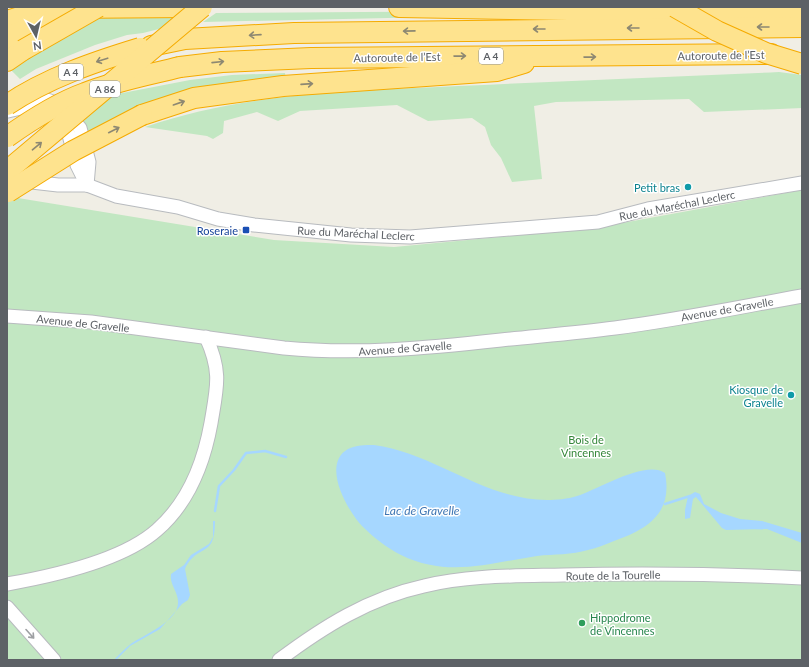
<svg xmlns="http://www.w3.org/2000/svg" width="809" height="667" viewBox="0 0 809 667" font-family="Lato,sans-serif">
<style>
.green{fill:#c2e7c2}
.water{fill:#a6d7ff}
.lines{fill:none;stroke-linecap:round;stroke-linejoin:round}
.stream{stroke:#a6d7ff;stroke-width:2.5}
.minor-casing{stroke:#b8bbbf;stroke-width:15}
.highway-casing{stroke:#f5ab00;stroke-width:22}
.minor{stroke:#fff;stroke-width:13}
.highway{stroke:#fee38e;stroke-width:20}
.highway-bridge-casing{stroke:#f5ab00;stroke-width:22;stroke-linecap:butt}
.highway-bridge{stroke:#fee38e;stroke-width:20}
.oneway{stroke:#8d8872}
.oneway2{stroke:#9ea0a3}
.culture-dot{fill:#0f9aa8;stroke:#fff;stroke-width:1.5}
.transit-dot{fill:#1a4fb4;stroke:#fff;stroke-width:1.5}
.leisure-dot{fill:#2e9e5b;stroke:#fff;stroke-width:1.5}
.labels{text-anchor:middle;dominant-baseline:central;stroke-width:3;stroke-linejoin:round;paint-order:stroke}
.shield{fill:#fff;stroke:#8e9094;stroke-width:1}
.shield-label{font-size:10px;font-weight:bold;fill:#5d6166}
.street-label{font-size:11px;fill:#5d6166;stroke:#fff}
.culture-label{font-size:11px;fill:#0d838f;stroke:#fff;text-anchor:end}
.transit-label{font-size:11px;fill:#164399;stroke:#fff;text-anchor:end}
.park-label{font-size:11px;fill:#348639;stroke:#fff}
.leisure-label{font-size:11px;fill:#27864d;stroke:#fff;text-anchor:start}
.water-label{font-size:12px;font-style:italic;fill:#4077b4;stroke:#fff}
</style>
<rect width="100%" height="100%" fill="#f0eee5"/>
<!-- green -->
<g class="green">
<path d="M 527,11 L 524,15 L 203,22 L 216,13 Z"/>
<path d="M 186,13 L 171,26 L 143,33 L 127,35 L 95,45 L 36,69 L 20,79 L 11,70 L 98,16 Z"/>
<path d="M 779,72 L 802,75 L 802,108 L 704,112 L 689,99 L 556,102 L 534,106 L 542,179 L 512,182 L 501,158 L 491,145 L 485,127 L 472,118 L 428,121 L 397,105 L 300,111 L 278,121 L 257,112 L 224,121 L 223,133 L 213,139 L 207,136 L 145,127 C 246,92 353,91 458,86 C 565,81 672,77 779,72 Z"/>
<path d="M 285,73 L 286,81 L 88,137 L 81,122 L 112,95 L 190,80 L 232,75 Z"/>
<path d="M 802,190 L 802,660 L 7,660 L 7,199 L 18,198 L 274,240 L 394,247 L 595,228 Z"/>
</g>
<!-- water -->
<g class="water">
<path d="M 374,445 C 435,453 484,500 547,500 C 556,500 568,499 577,496 C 597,490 646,459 665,473 C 673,513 648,529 614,541 C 606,544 597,548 588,550 C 572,555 554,554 537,556 C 489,563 448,578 401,555 C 387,548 373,537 362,526 C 347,510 321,464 348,449 C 356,445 365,445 374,445 Z"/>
<path d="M 695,492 L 700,494 L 704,504 L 721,513 L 740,519 L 762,521 L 802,533 L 802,543 L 767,529 L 726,530 L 722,528 L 696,497 L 693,499 L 690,518 L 685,519 L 685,510 L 688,496 Z"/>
<path d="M 213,521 L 215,521 C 215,560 198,542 185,569 L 190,595 L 188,600 L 182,604 L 160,629 L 130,646 L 116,660 L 114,660 C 120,654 125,648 132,643 C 144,635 178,621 178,603 C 179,593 169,584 171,574 L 184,565 L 191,555 L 209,544 L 213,537 Z"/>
</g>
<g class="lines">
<!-- stream -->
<g class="stream">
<path d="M 665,504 L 690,496"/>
<path d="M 215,511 L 219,486 L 234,470 L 246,453 L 265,451 L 286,457"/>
</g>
<defs>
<g id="minor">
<path d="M 20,100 L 41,98 L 59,104 L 80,128 L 89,162 L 87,185"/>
<path d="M 8,111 L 21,108 L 39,109 L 53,118 L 69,135 L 77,165 L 87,185"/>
<path d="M 23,181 L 58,185 L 87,185 L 116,196 L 178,207 L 218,219 L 254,225 L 351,235 L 410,237 L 598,222 L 648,209 L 802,183"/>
<path d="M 7,316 L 91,322 L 284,348 C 357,355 428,348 501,340 C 539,336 577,333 615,328 C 678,320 740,307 802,296"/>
<path d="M 7,584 C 53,576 122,561 157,530 C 188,503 204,462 211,423 C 217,387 222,372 206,337"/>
<path d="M 7,607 L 54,660"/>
<path d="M 279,660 C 323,627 369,598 424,586 C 468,575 517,576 563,575 C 643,573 722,574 802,578"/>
</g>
<g id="highway">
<path d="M 399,7 L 802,14"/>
<path d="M 7,21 L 29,14 L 62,8 L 190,7"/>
<path d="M 7,38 L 45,21"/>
<path d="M 151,46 L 185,39 L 294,33 L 802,27"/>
<path d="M 7,61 L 23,50"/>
<path d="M 180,67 L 222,62 L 311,58 L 771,54"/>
<path d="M 142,115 L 194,98 L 283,86 L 497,71 L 524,63"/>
</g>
</defs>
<!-- minor casing -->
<use href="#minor" class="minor-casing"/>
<!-- highway casing -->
<use href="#highway" class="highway-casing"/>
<!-- minor -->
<use href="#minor" class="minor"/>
<!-- highway -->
<use href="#highway" class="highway"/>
<defs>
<g id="highway-bridge">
<path d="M 675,7 L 717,31 L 766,53 L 802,64"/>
<path d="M 23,50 L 98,7"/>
<path d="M 7,105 C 47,78 94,62 140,48"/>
<path d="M 7,137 C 31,120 57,103 85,93 C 115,81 148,75 180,67"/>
<path d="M 7,171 L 202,7"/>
<path d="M 8,192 L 73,151 L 142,115"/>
</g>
</defs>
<!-- highway-bridge casing -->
<use href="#highway-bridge" class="highway-bridge-casing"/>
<!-- highway-bridge -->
<use href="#highway-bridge" class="highway-bridge"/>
</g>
<!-- one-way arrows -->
<defs><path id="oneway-shaft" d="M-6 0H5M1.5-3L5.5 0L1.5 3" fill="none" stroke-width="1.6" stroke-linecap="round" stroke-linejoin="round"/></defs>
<g class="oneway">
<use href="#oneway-shaft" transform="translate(763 27) rotate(180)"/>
<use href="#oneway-shaft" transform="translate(633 28) rotate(180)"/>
<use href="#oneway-shaft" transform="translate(539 29) rotate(180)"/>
<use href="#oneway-shaft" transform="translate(409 31) rotate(179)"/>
<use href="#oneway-shaft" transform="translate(255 35) rotate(176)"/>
<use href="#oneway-shaft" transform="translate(460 56) rotate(-1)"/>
<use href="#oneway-shaft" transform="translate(590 57) rotate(-1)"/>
<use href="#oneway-shaft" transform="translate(102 60) rotate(162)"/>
<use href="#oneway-shaft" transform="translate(218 62) rotate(-6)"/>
<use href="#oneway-shaft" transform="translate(307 84) rotate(-4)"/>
<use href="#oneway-shaft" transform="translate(179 103) rotate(-19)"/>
<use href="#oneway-shaft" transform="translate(114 130) rotate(-27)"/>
<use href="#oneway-shaft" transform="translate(37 146) rotate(-40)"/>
</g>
<use class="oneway2" href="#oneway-shaft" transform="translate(30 634) rotate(48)"/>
<!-- markers -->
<g class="culture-dot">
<circle cx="688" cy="187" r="4"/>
<circle cx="791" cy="395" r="4"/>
</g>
<rect class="transit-dot" x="242" y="226" width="8" height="8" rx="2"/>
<circle class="leisure-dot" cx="582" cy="623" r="4"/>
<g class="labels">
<!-- shield labels -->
<g class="shield">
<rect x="479" y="48" width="24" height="16" rx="3"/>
<rect x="59" y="64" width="24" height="16" rx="3"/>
<rect x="90" y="81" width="30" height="16" rx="3"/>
</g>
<g class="shield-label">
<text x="491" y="56">A 4</text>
<text x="71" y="72">A 4</text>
<text x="105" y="89">A 86</text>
</g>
<!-- street labels -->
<g class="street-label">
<text transform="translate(721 55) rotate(-1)">Autoroute de l’Est</text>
<text transform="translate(397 57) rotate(-1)">Autoroute de l’Est</text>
<text transform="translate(677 205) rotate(-11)">Rue du Maréchal Leclerc</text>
<text transform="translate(356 233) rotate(3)">Rue du Maréchal Leclerc</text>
<text transform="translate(727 309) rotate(-10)">Avenue de Gravelle</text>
<text transform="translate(83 323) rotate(6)">Avenue de Gravelle</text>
<text transform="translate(405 348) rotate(-4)">Avenue de Gravelle</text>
<text transform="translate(613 575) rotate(-1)">Route de la Tourelle</text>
</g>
<!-- culture labels -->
<g class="culture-label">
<text x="680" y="187">Petit bras</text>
<text x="783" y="389">Kiosque de<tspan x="783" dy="13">Gravelle</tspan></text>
</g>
<!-- transit labels -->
<g class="transit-label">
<text x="238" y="230">Roseraie</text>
</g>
<!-- park labels -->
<g class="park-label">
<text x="586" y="439">Bois de<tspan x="586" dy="13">Vincennes</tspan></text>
</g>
<!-- leisure labels -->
<g class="leisure-label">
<text x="590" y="617">Hippodrome<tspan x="590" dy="13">de Vincennes</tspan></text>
</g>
<!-- water labels -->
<g class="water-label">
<text x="422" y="510">Lac de Gravelle</text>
</g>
</g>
<!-- border -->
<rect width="809" height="667" fill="none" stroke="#5d6166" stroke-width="16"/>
<!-- north arrow -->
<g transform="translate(36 36) rotate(172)" stroke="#ffffff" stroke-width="3" paint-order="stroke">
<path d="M0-3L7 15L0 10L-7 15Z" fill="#5d6166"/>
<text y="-6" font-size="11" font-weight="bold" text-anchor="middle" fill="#5d6166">N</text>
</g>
</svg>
